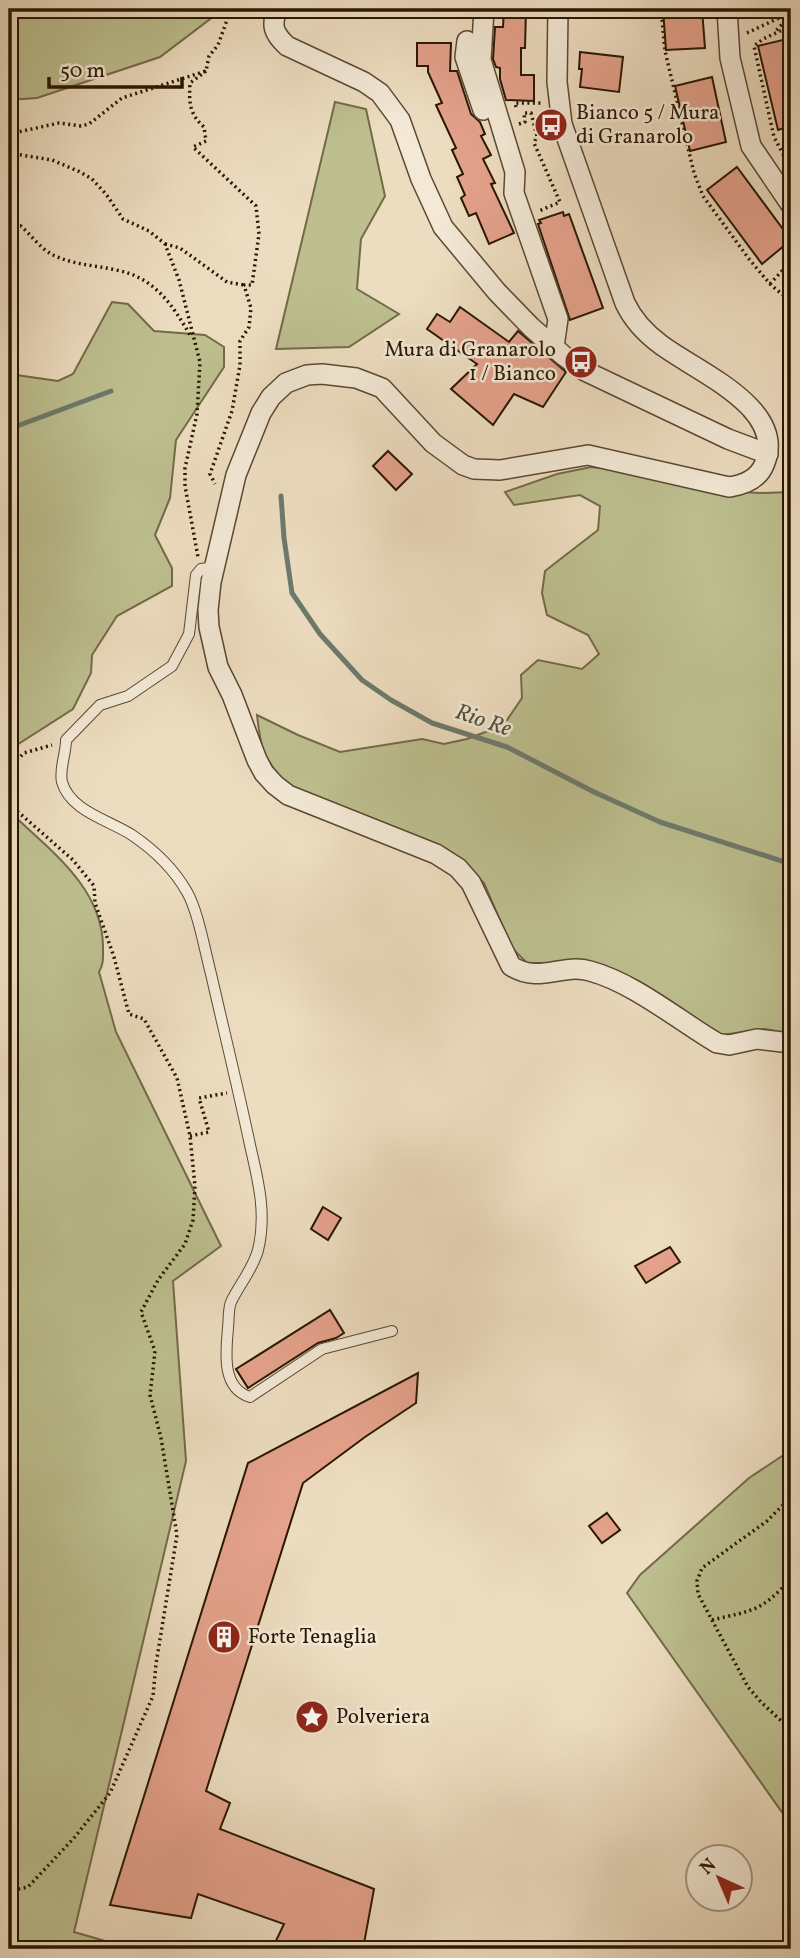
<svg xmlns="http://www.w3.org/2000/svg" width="800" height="1958" viewBox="0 0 800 1958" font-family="Vollkorn,serif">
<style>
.green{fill:#bdbf8f;stroke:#736a48;stroke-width:2}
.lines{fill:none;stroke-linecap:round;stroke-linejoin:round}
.stream{stroke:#6c7a6c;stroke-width:5}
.building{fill:#e5a28c;stroke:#291602;stroke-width:2}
.service-casing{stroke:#5a4832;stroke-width:12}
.minor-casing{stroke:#5a4832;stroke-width:22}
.path{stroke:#291602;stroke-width:3.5;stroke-dasharray:2 3.5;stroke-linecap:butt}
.service{stroke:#f3e9d6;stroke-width:10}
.minor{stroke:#f3e9d6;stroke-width:19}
.labels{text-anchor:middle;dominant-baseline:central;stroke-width:5;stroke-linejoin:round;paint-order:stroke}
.poi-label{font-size:21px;fill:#291602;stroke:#f3e9d6;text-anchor:start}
.water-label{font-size:23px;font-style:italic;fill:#505040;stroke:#f3e9d6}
</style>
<rect width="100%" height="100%" fill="#edddc0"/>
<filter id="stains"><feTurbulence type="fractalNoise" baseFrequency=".00286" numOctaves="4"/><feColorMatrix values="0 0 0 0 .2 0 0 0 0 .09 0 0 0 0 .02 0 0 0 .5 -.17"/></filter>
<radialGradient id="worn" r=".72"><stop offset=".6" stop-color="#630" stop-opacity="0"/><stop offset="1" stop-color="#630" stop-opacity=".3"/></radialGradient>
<!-- green -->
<g class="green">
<path d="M 9,9 L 217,9 L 214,16 L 160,57 L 37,98 L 9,100 Z"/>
<path d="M 335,102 L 366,109 L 385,196 L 361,239 L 357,289 L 399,314 L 349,347 L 276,349 Z"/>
<path d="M 112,302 L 128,304 L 154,331 L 205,335 L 224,347 L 224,367 L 176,440 L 170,498 L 155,535 L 172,568 L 172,586 L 117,616 L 92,655 L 91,673 L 73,709 L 9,750 L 9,374 L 58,381 L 73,374 Z"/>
<path d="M 591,467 L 629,471 L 695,489 L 760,493 L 791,492 L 791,1034 L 765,1029 L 721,1035 L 583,963 L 527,963 L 512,948 L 484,883 L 453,853 L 287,785 C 263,757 261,751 257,715 L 298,735 L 340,752 L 422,739 L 444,744 L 467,739 L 488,731 L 507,720 L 522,698 L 521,675 L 538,660 L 582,669 L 599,654 L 588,635 L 547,615 L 542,593 L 545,571 L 598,530 L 600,506 L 580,495 L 514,505 L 505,492 L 557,474 Z"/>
<path d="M 9,811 C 48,849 102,886 103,946 C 103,956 104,964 99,972 L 116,1032 L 221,1246 L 173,1281 L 186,1461 L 74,1932 L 133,1949 L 9,1949 Z"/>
<path d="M 791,1450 L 791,1825 L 627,1593 L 640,1575 L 749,1478 Z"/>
</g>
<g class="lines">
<!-- stream -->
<g class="stream">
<path d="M 9,429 L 111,391"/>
<path d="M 281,496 L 284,538 L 292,593 L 320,634 L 362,680 L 391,700 L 432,723 L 507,747 L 594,792 L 660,822 L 791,864"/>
</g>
</g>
<!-- building -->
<g class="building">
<path d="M 504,9 L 526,9 L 525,48 L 521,48 L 521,75 L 534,75 L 534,101 L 506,100 L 500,79 L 500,68 L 496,67 L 493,59 L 495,27 L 503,27 Z"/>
<path d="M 663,9 L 702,9 L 705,48 L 666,50 Z"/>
<path d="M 791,38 L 791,126 L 778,130 L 758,46 Z"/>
<path d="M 417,43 L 451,43 L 450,71 L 457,71 L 471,114 L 480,122 L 485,134 L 481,136 L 491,155 L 483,159 L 495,183 L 491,184 L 514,233 L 489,244 L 476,213 L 469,216 L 461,198 L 465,195 L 457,177 L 463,174 L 452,150 L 456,148 L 436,105 L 442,103 L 428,72 L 428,66 L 417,66 Z"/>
<path d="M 580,52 L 623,57 L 619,92 L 580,87 L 582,69 L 579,69 Z"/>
<path d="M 712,77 L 726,142 L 690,151 L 675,86 Z"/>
<path d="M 737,167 L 791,240 L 762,264 L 707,190 Z"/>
<path d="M 563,212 L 564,216 L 569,214 L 603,308 L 570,320 L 538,224 L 541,223 L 539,220 Z"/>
<path d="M 460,307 L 509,342 L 518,331 L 566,372 L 543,407 L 514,394 L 493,425 L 451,389 L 477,364 L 427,329 L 437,314 L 450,322 Z"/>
<path d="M 388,451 L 412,474 L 396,490 L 373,466 Z"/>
<path d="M 323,1207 L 341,1218 L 328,1240 L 311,1229 Z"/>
<path d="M 670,1247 L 680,1262 L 646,1283 L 635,1266 Z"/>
<path d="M 330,1310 L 344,1333 L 336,1338 L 318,1343 L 248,1388 L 236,1369 Z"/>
<path d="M 418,1373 L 416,1403 L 365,1437 L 303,1483 L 206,1791 L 230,1803 L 220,1829 L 374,1889 L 363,1949 L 272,1949 L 284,1924 L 198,1894 L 191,1918 L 110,1905 L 248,1463 Z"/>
<path d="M 607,1513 L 620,1530 L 602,1543 L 589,1526 Z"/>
</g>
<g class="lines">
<defs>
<path id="service" d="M 215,567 L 201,569 L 196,575 L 189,634 L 172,666 L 128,696 L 100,705 L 66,740 C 66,754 59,769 62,782 C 70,811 109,820 132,835 C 154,850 174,869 187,892 C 198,911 205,951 211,974 C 224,1031 238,1088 250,1145 C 258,1180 267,1214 258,1250 C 253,1269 239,1285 231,1302 C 228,1309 229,1320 228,1328 C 226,1352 221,1388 250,1397 L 322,1349 L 392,1331"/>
<g id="minor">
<path d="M 278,9 C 270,25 274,34 287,46 L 364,82 L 380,93 L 400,120 L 421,179 L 443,227 L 497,292 L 531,327 L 564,356 L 585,371 L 728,439 L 768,454"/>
<path d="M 484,9 L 481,60 L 515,172 L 514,193 L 558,319 L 554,347"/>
<path d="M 558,9 L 557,82 L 562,124 L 625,303 C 633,320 644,332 660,344 C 695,371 789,408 764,465 C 758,479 743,485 729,487 L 588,455 L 500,470 L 474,469 L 463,465 L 433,443 L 382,388 L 356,378 L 322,374 L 307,375 L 286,383 L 271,397 L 261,413 L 236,475 L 211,582 L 208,610 L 209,627 L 218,667 L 232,695 L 257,760 L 264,773 L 275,785 L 288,795 L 436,854 L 458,868 L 471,883 L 511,966 C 540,984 561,963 590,971 C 634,983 678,1020 717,1043 L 729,1045 L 757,1039 L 791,1043"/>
<path d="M 727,9 L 730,58 L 751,146 L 791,205"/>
<path d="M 467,41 L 465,57 L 483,110"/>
</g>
</defs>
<!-- service casing -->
<use href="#service" class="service-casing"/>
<!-- minor casing -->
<use href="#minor" class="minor-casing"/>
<!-- path -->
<g class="path">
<path d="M 661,9 L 665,51 L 694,173 L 703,196 L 749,259 L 770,284 L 791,302"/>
<path d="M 791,26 L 763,39 L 754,46 L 774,137 L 791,169"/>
<path d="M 747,33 L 783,16 L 784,22 L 775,32"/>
<path d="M 206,71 L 190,83 C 189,102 189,114 204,127 L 206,141 L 193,147 L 256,206 L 259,234 L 252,285 L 244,285 L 251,308 L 249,327 L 240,341 L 240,365 L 232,411 L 210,474 L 215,484"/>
<path d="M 516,107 L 515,103 L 542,103"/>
<path d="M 519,124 L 525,122 L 524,113 L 531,113 L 537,136 L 534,143 L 560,202 L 539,211"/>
<path d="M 9,134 L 59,123 L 81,126 L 89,124 L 122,98 L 206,71 L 209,56 L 218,45 L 231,9"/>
<path d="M 9,153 L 52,160 L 78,171 L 92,179 L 106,194 L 123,219 L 149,231 L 165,244 L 179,280 L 200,362 L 197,414 L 185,468 L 185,486 L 198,557"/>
<path d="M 783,155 L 791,150"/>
<path d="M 9,227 L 21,226 C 31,235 41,249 53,255 C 74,265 94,265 116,270 C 154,277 172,304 190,335"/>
<path d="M 165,244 L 180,248 L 227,282 L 244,285"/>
<path d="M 770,284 L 791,261"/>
<path d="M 9,768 L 24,753 L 52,745"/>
<path d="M 9,804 L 73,860 L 94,886 L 95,903 L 114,957 L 129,1014 L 144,1019 L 177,1078 L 190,1136 L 195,1186 L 193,1220 L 185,1244 L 158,1280 L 141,1312 L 155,1351 L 150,1395 L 161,1438 L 177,1535 L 156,1664 L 153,1696 L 110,1793 L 74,1838 L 28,1887 L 9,1891"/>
<path d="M 190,1136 L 209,1132 L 199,1098 L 227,1093"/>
<path d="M 791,1497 L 767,1521 L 702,1568 L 697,1581 L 698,1594 L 748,1687 L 761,1702 L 791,1730"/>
<path d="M 712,1620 C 754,1610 760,1612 791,1579"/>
<path d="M 791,1631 L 791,1641"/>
</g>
<!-- service -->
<use href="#service" class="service"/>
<!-- minor -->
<use href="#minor" class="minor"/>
</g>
<!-- icons -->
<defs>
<symbol id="bus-disc" viewBox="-11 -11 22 22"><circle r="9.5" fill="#8f2418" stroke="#f3e9d6"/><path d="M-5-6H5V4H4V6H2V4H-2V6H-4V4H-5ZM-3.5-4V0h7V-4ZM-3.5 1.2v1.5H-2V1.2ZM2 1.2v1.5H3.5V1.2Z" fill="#fff"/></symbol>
<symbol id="building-disc" viewBox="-11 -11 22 22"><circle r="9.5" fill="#8f2418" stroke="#f3e9d6"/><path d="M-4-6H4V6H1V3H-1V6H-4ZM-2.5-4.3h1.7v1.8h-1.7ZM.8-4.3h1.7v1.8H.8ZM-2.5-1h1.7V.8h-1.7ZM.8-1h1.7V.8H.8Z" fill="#fff"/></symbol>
<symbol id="sight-disc" viewBox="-11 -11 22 22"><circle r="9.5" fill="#8f2418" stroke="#f3e9d6"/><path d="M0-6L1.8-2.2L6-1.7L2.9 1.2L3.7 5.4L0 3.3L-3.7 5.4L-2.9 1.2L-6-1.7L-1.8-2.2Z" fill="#fff"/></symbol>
</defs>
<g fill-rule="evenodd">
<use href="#bus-disc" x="532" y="106" width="38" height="38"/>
<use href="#bus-disc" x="562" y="343" width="38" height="38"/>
<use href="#building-disc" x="205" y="1618" width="38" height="38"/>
<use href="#sight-disc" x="293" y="1698" width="38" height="38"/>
</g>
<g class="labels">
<!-- poi labels -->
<g class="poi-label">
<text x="576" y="113">Bianco 5 / Mura<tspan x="576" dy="24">di Granarolo</tspan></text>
<text x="556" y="350" text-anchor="end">Mura di Granarolo<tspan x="556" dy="24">1 / Bianco</tspan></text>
<text x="248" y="1637">Forte Tenaglia</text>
<text x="336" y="1717">Polveriera</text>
</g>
<!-- water labels -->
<g class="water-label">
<text transform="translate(483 721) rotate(19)">Rio Re</text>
</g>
</g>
<!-- margin -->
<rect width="800" height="1958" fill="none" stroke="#edddc0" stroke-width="35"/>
<rect x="10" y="10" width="779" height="1937" fill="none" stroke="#291602" stroke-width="3.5"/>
<rect x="18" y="18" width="765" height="1923" fill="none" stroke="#291602" stroke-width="2"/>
<!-- north arrow -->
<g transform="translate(719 1878) rotate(316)"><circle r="33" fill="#f3e9d6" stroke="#a29581" stroke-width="2"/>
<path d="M0-5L12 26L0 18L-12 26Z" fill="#8f2418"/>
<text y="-10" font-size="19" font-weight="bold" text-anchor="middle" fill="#291602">N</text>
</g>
<!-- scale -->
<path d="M49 77v10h133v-10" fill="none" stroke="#291602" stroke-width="3.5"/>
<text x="60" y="77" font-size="21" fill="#291602" stroke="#f3e9d6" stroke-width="5" paint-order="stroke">50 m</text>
<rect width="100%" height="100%" filter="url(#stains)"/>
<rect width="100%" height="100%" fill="url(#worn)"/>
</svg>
